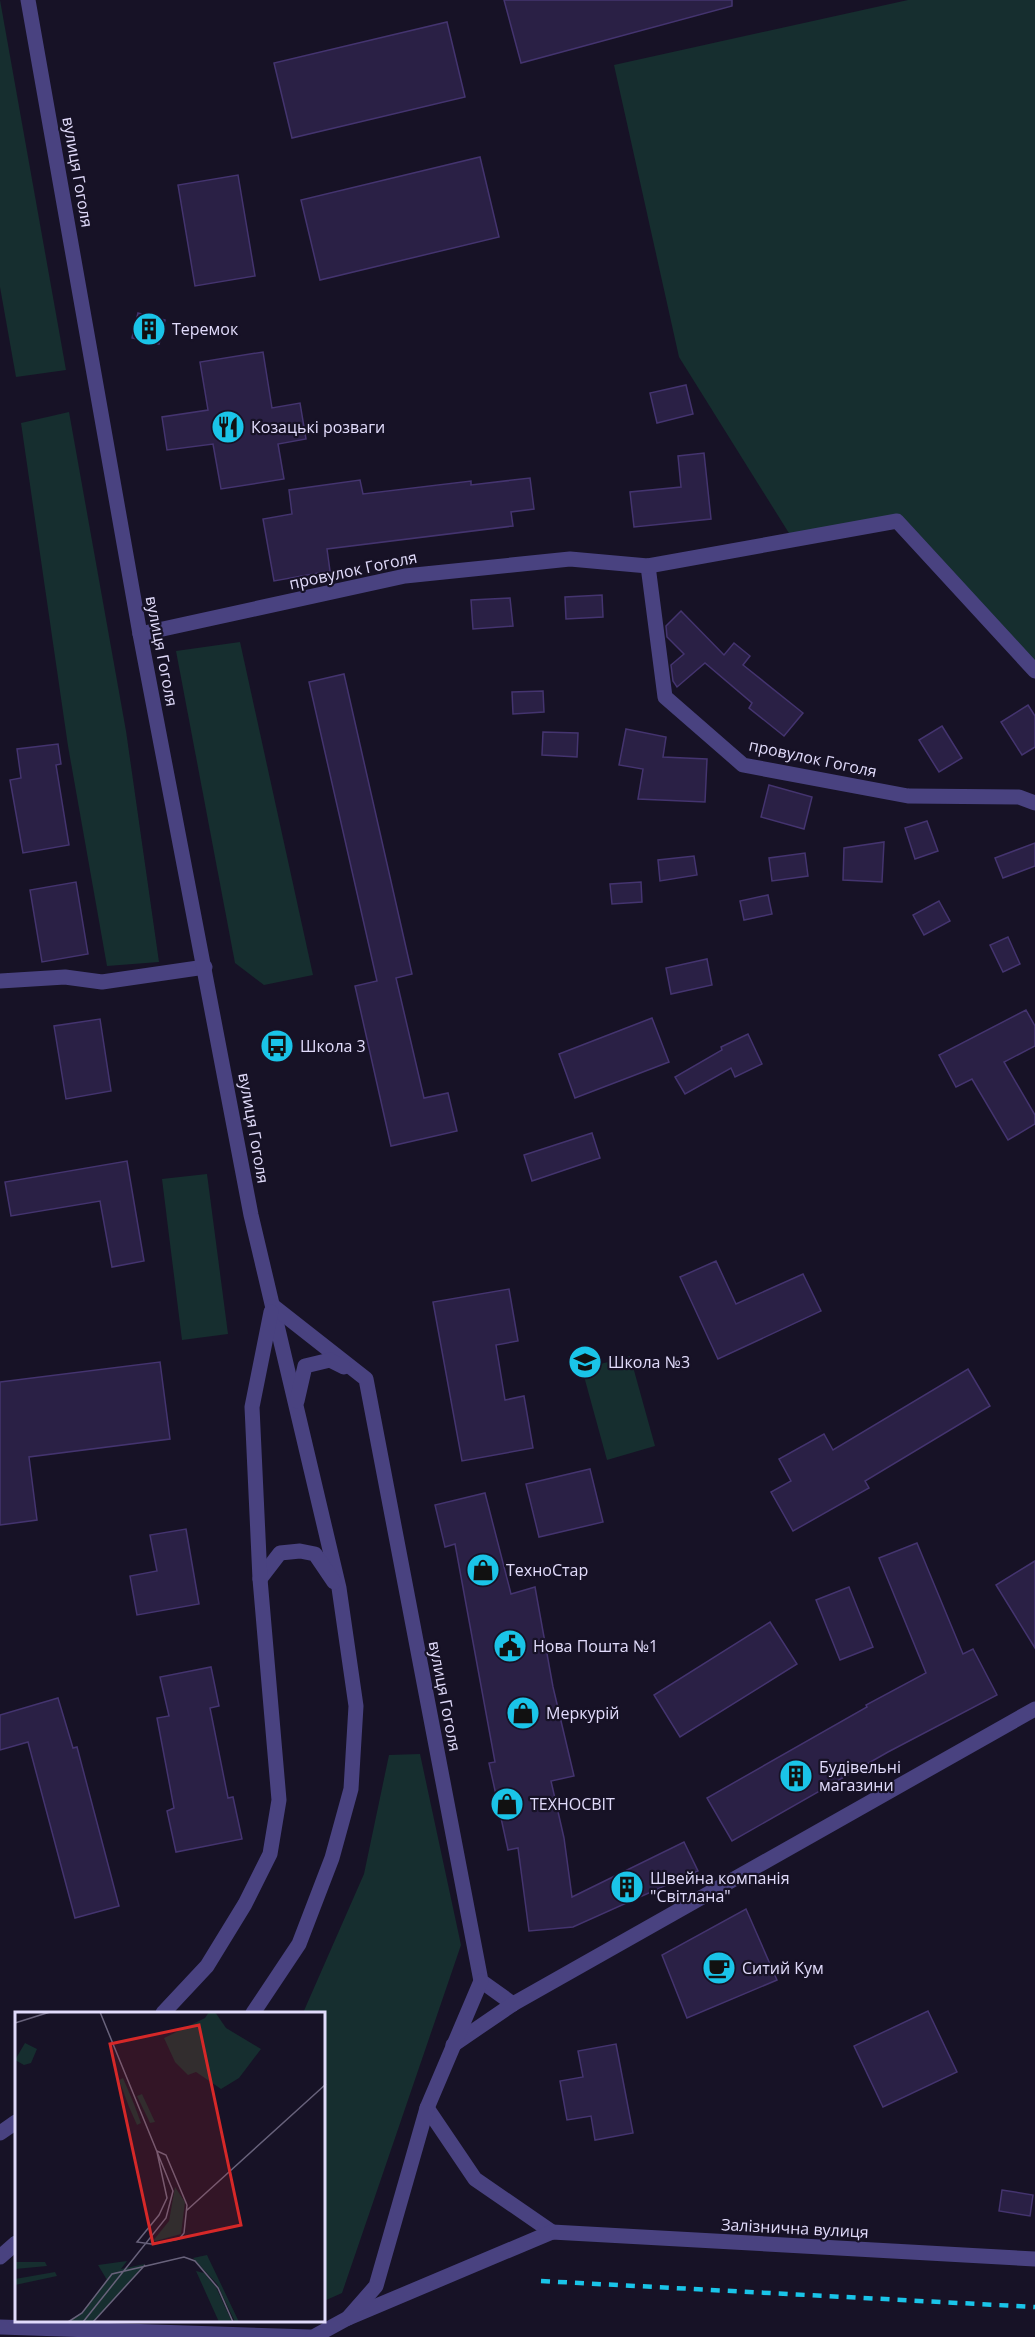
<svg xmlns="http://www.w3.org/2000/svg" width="1035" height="2337" viewBox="0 0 1035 2337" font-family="'Open Sans',sans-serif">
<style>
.green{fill:#162e2f}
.building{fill:#2a2045;stroke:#44346f;stroke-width:1.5}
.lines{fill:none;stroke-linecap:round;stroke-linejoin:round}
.minor{stroke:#494280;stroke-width:15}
.tertiary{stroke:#494280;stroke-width:15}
.rail{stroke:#1ac4e8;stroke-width:4.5;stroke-dasharray:9 8;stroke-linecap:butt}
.labels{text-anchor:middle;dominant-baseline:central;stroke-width:4.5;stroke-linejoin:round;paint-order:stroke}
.street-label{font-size:16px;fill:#e1dbfb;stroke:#171226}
.poi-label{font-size:16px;fill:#e1dbfb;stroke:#171226;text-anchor:start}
.inset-road{fill:none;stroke:#68627b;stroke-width:1.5}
.view{fill:#d62828;fill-opacity:0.15;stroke:#d62828;stroke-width:3}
.inset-edge{fill:none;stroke:#e1dbfb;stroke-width:3}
</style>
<rect width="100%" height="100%" fill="#171226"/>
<!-- green -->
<g class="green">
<path d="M 0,0 L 66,370 L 16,377 L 0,287 Z"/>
<path d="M 908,0 L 1035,0 L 1035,671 L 897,521 L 792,538 L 679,357 L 614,65 Z"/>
<path d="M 69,412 L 126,731 L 159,962 L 107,966 L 68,746 L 21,423 Z"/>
<path d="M 240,642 L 313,975 L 264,985 L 235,963 L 176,651 Z"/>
<path d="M 207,1174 L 228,1334 L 182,1340 L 162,1179 Z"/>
<path d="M 630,1356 L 655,1446 L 607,1460 L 582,1369 Z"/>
<path d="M 420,1754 L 461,1945 L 342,2293 L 324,2301 L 324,2013 L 303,2013 L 364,1874 L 389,1755 Z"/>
</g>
<!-- building -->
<g class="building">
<path d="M 504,0 L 732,0 L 732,6 L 521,63 Z"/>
<path d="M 447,22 L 465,97 L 292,138 L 274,63 Z"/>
<path d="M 480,157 L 499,237 L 320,280 L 301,200 Z"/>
<path d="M 238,175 L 255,276 L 195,286 L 178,185 Z"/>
<path d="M 138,313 L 165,320 L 159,344 L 132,338 Z"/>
<path d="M 263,352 L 272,408 L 300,403 L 306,439 L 278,444 L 284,479 L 221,489 L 213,444 L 167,450 L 162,417 L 208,410 L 200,362 Z"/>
<path d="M 686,385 L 693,414 L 657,423 L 650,393 Z"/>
<path d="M 704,453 L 711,519 L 634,527 L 630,492 L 681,487 L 678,456 Z"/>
<path d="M 530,478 L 534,509 L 511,512 L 513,526 L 327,549 L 330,571 L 274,581 L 263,519 L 292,514 L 289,490 L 360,480 L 363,494 L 471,481 L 471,485 Z"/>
<path d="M 602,595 L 603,617 L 566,619 L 565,597 Z"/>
<path d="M 510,598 L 513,626 L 473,629 L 471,600 Z"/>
<path d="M 681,611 L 724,655 L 734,643 L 750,656 L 743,665 L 803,713 L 784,736 L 749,708 L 752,703 L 705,663 L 677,687 L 673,681 L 671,665 L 684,654 L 667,637 L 666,626 Z"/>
<path d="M 344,674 L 412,974 L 396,978 L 424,1098 L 448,1093 L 457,1131 L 391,1146 L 355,986 L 377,981 L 309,682 Z"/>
<path d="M 543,691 L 544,712 L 513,714 L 512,692 Z"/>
<path d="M 1028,705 L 1035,716 L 1035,747 L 1022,755 L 1001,722 Z"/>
<path d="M 942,726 L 962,758 L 939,772 L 919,740 Z"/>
<path d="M 626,729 L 666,737 L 663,757 L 707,759 L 705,802 L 638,799 L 643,769 L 619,765 Z"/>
<path d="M 543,732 L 578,733 L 577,757 L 542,755 Z"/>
<path d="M 58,744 L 61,764 L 56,765 L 69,845 L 23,853 L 10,780 L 21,778 L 17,749 Z"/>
<path d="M 769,785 L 812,797 L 804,829 L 761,817 Z"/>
<path d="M 927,821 L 938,851 L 915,859 L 905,828 Z"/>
<path d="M 884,842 L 882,882 L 843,880 L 844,848 Z"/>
<path d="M 1035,843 L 1035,866 L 1003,878 L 995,858 Z"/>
<path d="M 805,853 L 808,876 L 772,881 L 769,858 Z"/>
<path d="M 694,856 L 697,875 L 660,881 L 658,860 Z"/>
<path d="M 76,882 L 88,954 L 42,962 L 30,890 Z"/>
<path d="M 641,882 L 642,902 L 612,904 L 610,884 Z"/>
<path d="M 768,895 L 772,914 L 744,920 L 740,901 Z"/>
<path d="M 939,901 L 950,921 L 924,935 L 913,915 Z"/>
<path d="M 1008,937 L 1020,964 L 1003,972 L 990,945 Z"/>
<path d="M 707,959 L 712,985 L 671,994 L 666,968 Z"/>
<path d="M 1026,1010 L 1035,1026 L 1035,1046 L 1004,1062 L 1035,1115 L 1035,1124 L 1008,1140 L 972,1079 L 956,1087 L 939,1055 Z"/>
<path d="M 652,1018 L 669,1062 L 575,1098 L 559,1054 Z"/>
<path d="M 100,1019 L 111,1091 L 66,1099 L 54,1026 Z"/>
<path d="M 748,1034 L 762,1064 L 735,1077 L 731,1068 L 685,1094 L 675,1077 L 722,1050 L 721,1047 Z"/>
<path d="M 592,1133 L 600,1158 L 532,1181 L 524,1155 Z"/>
<path d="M 127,1161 L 144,1261 L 112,1267 L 100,1201 L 11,1216 L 5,1182 Z"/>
<path d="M 716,1261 L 736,1304 L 803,1274 L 821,1311 L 718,1359 L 680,1277 Z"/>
<path d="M 509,1289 L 518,1341 L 496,1345 L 505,1400 L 524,1396 L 533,1448 L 462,1461 L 433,1302 Z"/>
<path d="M 160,1362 L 170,1439 L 29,1457 L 37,1520 L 0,1525 L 0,1382 Z"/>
<path d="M 968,1369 L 990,1406 L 865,1481 L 869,1488 L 793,1531 L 771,1492 L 791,1481 L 779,1459 L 824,1434 L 833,1450 Z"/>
<path d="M 590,1469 L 603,1522 L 539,1537 L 526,1484 Z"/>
<path d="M 485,1493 L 511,1594 L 535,1587 L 553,1687 L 574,1776 L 551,1781 L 564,1838 L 572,1897 L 684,1842 L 698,1871 L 573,1927 L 529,1931 L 518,1848 L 508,1850 L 489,1763 L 495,1762 L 455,1544 L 445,1547 L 435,1505 Z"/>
<path d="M 186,1529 L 199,1604 L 137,1615 L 130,1576 L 157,1571 L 150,1535 Z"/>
<path d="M 917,1543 L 963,1654 L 973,1649 L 997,1695 L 888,1752 L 732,1841 L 707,1798 L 867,1707 L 866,1705 L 926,1673 L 879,1558 Z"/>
<path d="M 1035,1561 L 1035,1648 L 996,1585 Z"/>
<path d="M 849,1587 L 873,1647 L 840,1660 L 816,1600 Z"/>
<path d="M 770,1622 L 797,1664 L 680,1737 L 654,1695 Z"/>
<path d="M 211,1667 L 219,1706 L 210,1708 L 228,1798 L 233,1797 L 242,1839 L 176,1852 L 167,1811 L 174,1808 L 157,1718 L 169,1716 L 160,1677 Z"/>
<path d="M 58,1698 L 73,1748 L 77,1747 L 119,1906 L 75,1918 L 28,1742 L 0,1750 L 0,1715 Z"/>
<path d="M 746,1909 L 777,1980 L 687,2018 L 662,1955 Z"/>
<path d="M 928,2011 L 957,2072 L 883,2107 L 854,2046 Z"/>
<path d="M 616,2044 L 633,2133 L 595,2140 L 591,2116 L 567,2120 L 560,2081 L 583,2077 L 578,2051 Z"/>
<path d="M 1002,2190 L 1033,2195 L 1030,2216 L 999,2211 Z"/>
</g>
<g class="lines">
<!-- minor -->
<g class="minor">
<path d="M 648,566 L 665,697 L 743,765 L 908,796 L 1019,797 L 1035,803"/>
<path d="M 140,634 L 405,576 L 570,559 L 648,566 L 897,521 L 1035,671"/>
<path d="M 0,981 L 65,977 L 102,982 L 205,967"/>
<path d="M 427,2108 L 475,2179 L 552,2232"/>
<path d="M 348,2318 L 552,2232 L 1035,2259"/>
</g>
<!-- tertiary -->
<g class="tertiary">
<path d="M 28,0 L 140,634 L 251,1215 L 339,1588 L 356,1706 L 351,1789 L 332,1858 L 299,1944 L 253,2013"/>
<path d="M 273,1306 L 366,1379 L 481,1981 L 513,2004"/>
<path d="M 297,1401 L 305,1366 L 330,1360 L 344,1367"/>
<path d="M 260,1579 L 280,1553 L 300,1551 L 315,1554 L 334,1582"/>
<path d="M 163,2013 L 207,1966 L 245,1904 L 270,1854 L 279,1800 L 260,1579 L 252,1407 L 271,1312"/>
<path d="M 453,2045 L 513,2004 L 1035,1709"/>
<path d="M 0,2133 L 16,2122"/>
<path d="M 0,2257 L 16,2243"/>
<path d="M 0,2327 L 310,2337"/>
<path d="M 313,2337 L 348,2318 L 376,2286 L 427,2108 L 481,1981"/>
</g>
<!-- rail -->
<path class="rail" d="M 541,2281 L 1035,2307"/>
</g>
<!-- icons -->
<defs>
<symbol id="building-disc" viewBox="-11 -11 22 22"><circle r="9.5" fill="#1ac4e8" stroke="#171226"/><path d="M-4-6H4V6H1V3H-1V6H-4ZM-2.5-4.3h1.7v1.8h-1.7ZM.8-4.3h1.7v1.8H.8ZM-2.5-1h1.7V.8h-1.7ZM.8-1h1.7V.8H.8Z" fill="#111"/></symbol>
<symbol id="restaurant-disc" viewBox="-11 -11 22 22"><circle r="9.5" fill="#1ac4e8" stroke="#171226"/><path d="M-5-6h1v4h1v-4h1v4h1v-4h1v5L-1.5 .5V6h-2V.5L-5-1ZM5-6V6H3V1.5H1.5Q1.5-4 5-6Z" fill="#111"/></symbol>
<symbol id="bus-disc" viewBox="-11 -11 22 22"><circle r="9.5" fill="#1ac4e8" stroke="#171226"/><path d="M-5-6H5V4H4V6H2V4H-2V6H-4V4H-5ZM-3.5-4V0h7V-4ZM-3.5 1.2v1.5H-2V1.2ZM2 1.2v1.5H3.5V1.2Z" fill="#111"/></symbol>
<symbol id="school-disc" viewBox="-11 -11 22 22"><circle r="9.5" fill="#1ac4e8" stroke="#171226"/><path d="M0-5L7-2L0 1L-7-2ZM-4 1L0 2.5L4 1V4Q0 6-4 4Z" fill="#111"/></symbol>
<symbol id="shop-disc" viewBox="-11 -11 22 22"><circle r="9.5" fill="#1ac4e8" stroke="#171226"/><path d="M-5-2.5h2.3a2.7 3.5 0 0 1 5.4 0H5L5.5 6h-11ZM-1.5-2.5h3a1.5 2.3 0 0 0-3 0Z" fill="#111"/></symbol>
<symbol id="civic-disc" viewBox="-11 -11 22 22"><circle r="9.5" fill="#1ac4e8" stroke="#171226"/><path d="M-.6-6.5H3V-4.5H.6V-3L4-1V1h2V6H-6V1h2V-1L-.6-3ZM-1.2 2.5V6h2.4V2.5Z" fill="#111"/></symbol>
<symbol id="cafe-disc" viewBox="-11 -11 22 22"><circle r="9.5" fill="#1ac4e8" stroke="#171226"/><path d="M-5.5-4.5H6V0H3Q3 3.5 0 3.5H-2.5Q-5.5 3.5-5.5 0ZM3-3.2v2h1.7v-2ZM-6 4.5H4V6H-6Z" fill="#111"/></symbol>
</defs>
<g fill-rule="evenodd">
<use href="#building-disc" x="130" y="310" width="38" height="38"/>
<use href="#restaurant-disc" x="209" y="408" width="38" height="38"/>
<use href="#bus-disc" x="258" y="1027" width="38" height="38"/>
<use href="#school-disc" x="566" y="1343" width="38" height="38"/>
<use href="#shop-disc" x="464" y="1551" width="38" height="38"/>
<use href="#civic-disc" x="491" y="1627" width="38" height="38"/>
<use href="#shop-disc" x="504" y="1694" width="38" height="38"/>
<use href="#building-disc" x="777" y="1757" width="38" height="38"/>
<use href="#shop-disc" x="488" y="1785" width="38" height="38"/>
<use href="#building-disc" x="608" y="1868" width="38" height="38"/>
<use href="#cafe-disc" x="700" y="1949" width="38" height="38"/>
</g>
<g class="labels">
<!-- street labels -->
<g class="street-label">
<text transform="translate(78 172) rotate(80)">вулиця Гоголя</text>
<text transform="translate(353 570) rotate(-12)">провулок Гоголя</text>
<text transform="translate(162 651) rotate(79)">вулиця Гоголя</text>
<text transform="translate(813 758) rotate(12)">провулок Гоголя</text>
<text transform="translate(254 1128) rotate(80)">вулиця Гоголя</text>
<text transform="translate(445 1696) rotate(79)">вулиця Гоголя</text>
<text transform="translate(795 2228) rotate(3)">Залізнична вулиця</text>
</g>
<!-- poi labels -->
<g class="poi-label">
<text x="172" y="329">Теремок</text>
<text x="251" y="427">Козацькі розваги</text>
<text x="300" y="1046">Школа 3</text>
<text x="608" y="1362">Школа №3</text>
<text x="506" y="1570">ТехноСтар</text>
<text x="533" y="1646">Нова Пошта №1</text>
<text x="546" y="1713">Меркурій</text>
<text x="819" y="1767">Будівельні<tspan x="819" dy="18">магазини</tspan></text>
<text x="530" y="1804">ТЕХНОСВІТ</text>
<text x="650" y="1878">Швейна компанія<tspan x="650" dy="18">"Світлана"</tspan></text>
<text x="742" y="1968">Ситий Кум</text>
</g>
</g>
<!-- overview -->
<g transform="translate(15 2012)">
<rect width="310" height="310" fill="#171226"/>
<path d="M 194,0 L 200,0 L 211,16 L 246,37 L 224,66 L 206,77 L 181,60 L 173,63 L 160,50 L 149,26 L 190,6 ZM 10,31 L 22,37 L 16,51 L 9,53 L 0,48 ZM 108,66 L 119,92 L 126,111 L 122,113 L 114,95 L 104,68 ZM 127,82 L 140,110 L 135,111 L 122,84 ZM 160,175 L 170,190 L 166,222 L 137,230 L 154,209 ZM 192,243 L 224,310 L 220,310 L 202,272 L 178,246 ZM 112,249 L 106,257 L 130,252 L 78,310 L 54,310 L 67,301 L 92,268 L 83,253 ZM 0,250 L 30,250 L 32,254 L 0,257 ZM 181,259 L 189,261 L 201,275 L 217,310 L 204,310 ZM 40,260 L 42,264 L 0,273 L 0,267 Z" fill="#162e2f"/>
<path class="inset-road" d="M 0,11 L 35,0M 142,139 L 151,143 L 172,193M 142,140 L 152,186 L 144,203 L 122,230 L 136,232 L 164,227 L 169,221 L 172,193M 171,199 L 311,72M 53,310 L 67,301 L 97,262 L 169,245 L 180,249 L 203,276 L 218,310M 68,310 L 151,206 L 158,179 L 85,0M 78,310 L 130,253"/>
<path class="view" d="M 184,13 L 226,213 L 138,232 L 95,32 Z"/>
<rect width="310" height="310" class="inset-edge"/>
</g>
</svg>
